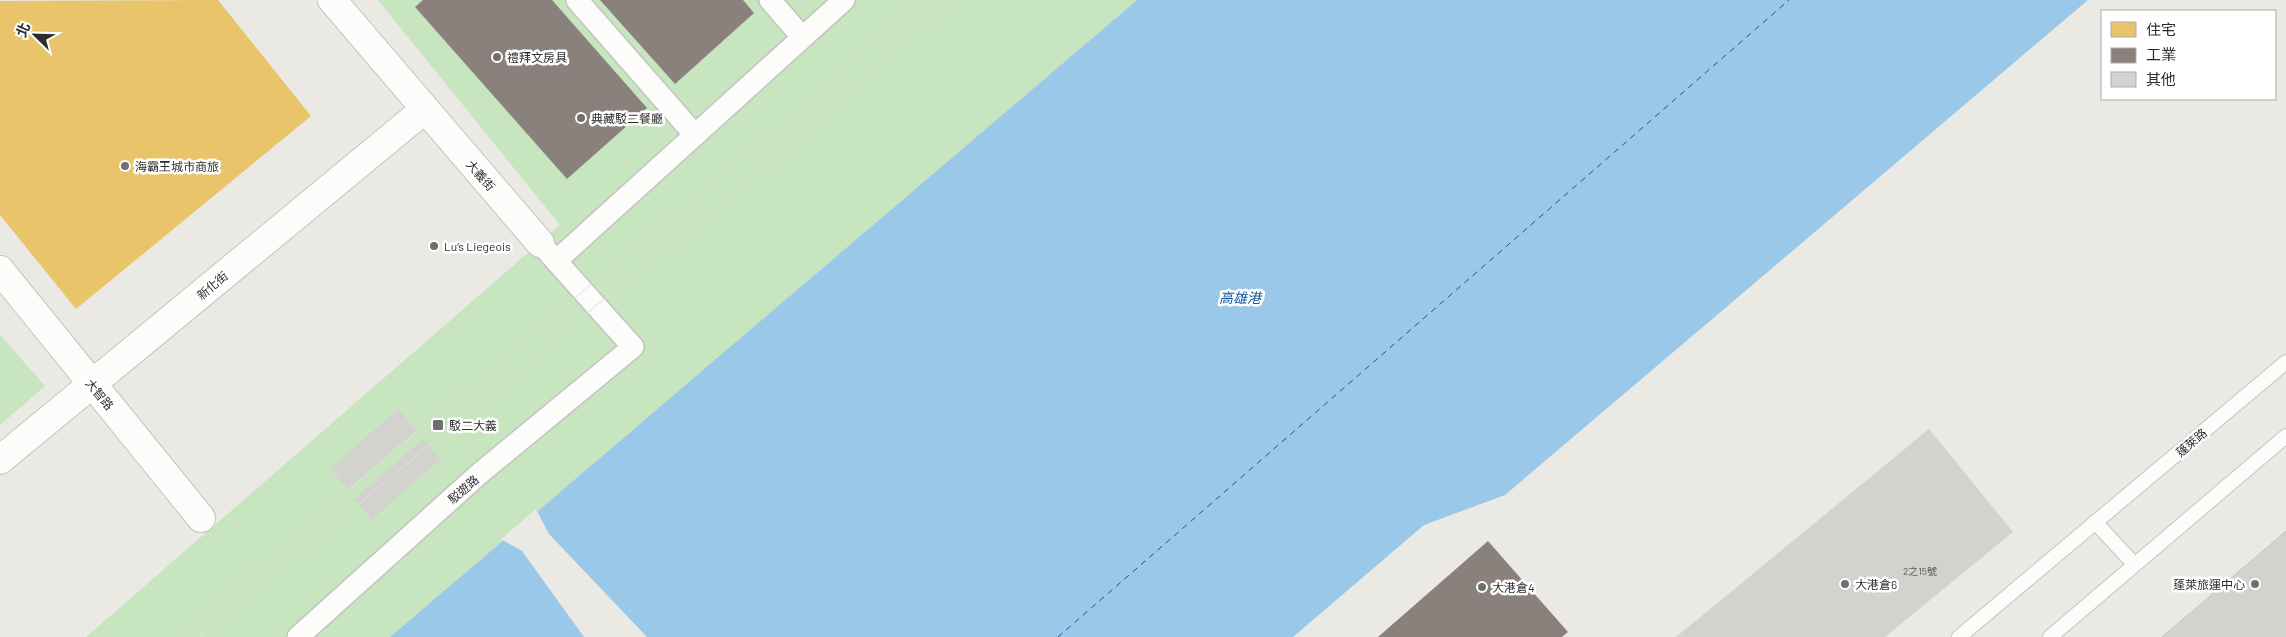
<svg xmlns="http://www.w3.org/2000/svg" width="2286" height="637" viewBox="0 0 2286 637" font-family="Barlow,'Noto Sans TC',sans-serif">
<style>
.green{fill:#c7e5be}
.water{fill:#9ac8e8}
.pier{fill:#eae9e3}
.homes{fill:#e9c46a}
.industry{fill:#8a817c}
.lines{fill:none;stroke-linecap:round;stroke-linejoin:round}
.ferry{stroke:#14579a;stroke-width:1;stroke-dasharray:6 5;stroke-linecap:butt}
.building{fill:#d3d2ce}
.service-casing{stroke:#c4c4c3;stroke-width:16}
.pedestrian-casing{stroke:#c4c4c3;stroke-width:24}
.minor-casing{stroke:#c4c4c3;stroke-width:30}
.service{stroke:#fcfcfb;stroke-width:14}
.pedestrian{stroke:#fcfcfb;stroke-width:21}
.minor{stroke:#fcfcfb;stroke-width:28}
.tram{stroke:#dfdfe0;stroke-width:1}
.poi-dot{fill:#6f6f6d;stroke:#fff;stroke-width:2}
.labels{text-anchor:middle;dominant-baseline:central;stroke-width:5;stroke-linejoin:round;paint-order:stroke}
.number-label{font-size:10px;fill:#575756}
.poi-label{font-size:12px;fill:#2d2d2d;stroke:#fff;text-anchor:start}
.street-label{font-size:12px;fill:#2d2d2d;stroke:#fff}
.water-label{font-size:14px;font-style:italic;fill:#14579a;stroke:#fff}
</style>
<rect width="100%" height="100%" fill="#eae9e3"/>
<!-- green -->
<g class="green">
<path d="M 378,0 L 1137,0 L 390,637 L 86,637 L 560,225 Z"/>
<path d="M 0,335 L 45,386 L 0,425 Z"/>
</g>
<!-- water -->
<path class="water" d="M 1137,0 L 2088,0 L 1505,495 L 1424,525 L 1293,637 L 390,637 Z"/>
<!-- pier -->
<path class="pier" d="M 536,509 L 549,534 L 647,637 L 584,637 L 522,551 L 501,539 Z"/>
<!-- homes -->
<path class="homes" d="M 218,0 L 311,116 L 76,309 L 0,215 L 0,1 Z"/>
<!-- industry -->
<g class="industry">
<path d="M 423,0 L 552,0 L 647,108 L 567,179 L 415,7 Z"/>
<path d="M 600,0 L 743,0 L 754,13 L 675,84 Z"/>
<path d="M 2286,531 L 2286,637 L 2162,637 Z"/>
<path d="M 1488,541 L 1568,632 L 1562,637 L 1378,637 Z"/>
</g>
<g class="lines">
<!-- ferry -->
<path class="ferry" d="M 1058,637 L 1789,0"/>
</g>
<!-- building -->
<g class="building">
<path d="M 398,409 L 416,430 L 348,489 L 330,469 Z"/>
<path d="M 1929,429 L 2013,532 L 1885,637 L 1676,637 Z"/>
<path d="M 423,439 L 440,459 L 372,519 L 354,499 Z"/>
<path d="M 2286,531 L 2286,637 L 2162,637 Z"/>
</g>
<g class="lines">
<defs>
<g id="service">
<path d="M 2095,522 L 2134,564"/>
<path d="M 1959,637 L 2286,362"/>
<path d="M 2050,637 L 2286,436"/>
</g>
<g id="pedestrian">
<path d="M 577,0 L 695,135"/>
<path d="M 770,0 L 802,37"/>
<path d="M 556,261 L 844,0"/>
<path d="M 298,637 L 479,474 L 633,347 L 540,243"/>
</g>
<g id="minor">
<path d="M 332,0 L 540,243"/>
<path d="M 0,270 L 201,518"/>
<path d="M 0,460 L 424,110"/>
</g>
</defs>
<!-- service casing -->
<use href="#service" class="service-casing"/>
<!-- pedestrian casing -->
<use href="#pedestrian" class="pedestrian-casing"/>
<!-- minor casing -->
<use href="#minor" class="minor-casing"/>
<!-- service -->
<use href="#service" class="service"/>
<!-- pedestrian -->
<use href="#pedestrian" class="pedestrian"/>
<!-- minor -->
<use href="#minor" class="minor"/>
<!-- tram -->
<g class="tram">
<path d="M 175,637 L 570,302 L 704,192 L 919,0"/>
<path d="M 200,637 L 582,317 L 716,210 L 949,0"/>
</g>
</g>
<!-- markers -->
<g class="poi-dot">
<circle cx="497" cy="57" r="5"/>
<circle cx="581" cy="118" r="5"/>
<circle cx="125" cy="166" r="5"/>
<circle cx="434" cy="246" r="5"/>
<rect x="432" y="419" width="12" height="12" rx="2.5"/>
<circle cx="1845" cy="584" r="5"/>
<circle cx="2255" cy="584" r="5"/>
<circle cx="1482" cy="587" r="5"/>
</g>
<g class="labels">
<!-- number labels -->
<g class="number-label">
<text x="1920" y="571">2之15號</text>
</g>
<!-- poi labels -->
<g class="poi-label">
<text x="507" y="57">禮拜文房具</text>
<text x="591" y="118">典藏駁二餐廳</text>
<text x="135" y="166">海霸王城市商旅</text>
<text x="444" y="246">Lu‘s Liegeois</text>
<text x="449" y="425">駁二大義</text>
<text x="1855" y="584">大港倉6</text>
<text x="2245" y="584" text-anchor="end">蓬萊旅運中心</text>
<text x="1492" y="587">大港倉4</text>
</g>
<!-- street labels -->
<g class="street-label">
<text transform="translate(481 175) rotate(49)">大義街</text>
<text transform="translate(212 285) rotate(-40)">新化街</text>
<text transform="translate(100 394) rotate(51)">大智路</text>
<text transform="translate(2191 442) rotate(-40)">蓬萊路</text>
<text transform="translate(463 489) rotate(-41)">駁遊路</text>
</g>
<!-- water labels -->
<g class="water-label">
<text x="1240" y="297">高雄港</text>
</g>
</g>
<!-- legend -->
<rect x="2101" y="10" width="175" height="90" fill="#ffffff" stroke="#ababab"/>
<rect x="2111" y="22" width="25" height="15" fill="#e9c46a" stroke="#ababab"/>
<text x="2146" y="35" font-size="15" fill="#2d2d2d">住宅</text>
<rect x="2111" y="48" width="25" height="15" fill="#8a817c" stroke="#ababab"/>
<text x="2146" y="60" font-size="15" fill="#2d2d2d">工業</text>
<rect x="2111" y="72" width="25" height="15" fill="#d3d2ce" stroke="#ababab"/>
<text x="2146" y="85" font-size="15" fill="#2d2d2d">其他</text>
<!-- north arrow -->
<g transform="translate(35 35) rotate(293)" stroke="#ffffff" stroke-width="4" paint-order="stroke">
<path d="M0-4L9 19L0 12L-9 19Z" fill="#2d2d2d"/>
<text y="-8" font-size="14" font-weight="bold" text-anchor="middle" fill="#2d2d2d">北</text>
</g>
</svg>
